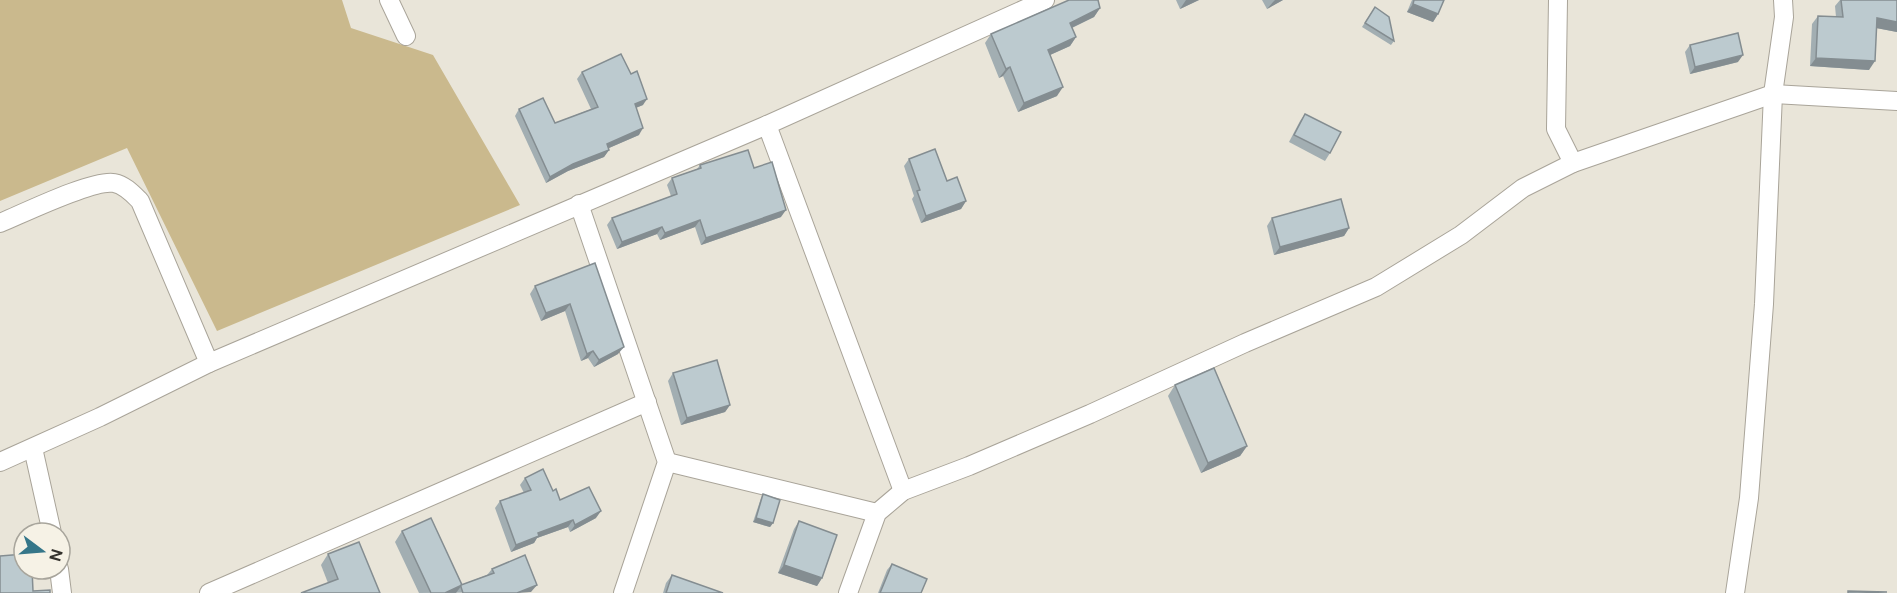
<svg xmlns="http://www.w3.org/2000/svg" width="1897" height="593" viewBox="0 0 1897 593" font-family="'DM Sans',sans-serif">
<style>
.green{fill:#cab98d}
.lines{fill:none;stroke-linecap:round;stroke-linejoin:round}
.minor-casing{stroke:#a9a499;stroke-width:20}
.minor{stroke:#fff;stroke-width:18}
.wall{fill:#a2aeb2}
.shaded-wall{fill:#848d91}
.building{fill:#bccacf;stroke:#848d91;stroke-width:1.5}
</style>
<rect width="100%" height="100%" fill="#e9e5d9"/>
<!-- green -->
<path class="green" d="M 0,0 L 342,0 L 351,28 L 433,55 L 520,205 L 217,331 L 127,148 L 0,201 Z"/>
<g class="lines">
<defs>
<g id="minor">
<path d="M 389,0 L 406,36"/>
<path d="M 1558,0 L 1556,129 L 1573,163"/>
<path d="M 767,125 L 903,491"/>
<path d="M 579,204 L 667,462 L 623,593"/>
<path d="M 0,223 C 22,214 93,179 114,183 C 125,185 133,194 140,201 L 209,363"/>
<path d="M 33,448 L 52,533"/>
<path d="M 0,462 L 100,417 L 209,363 L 767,125 L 1045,0"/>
<path d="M 667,462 L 877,513"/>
<path d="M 59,569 L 62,593"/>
<path d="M 209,593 L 647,402"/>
<path d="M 848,593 L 877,513 L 903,491 L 969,466 L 1090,414 L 1245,343 L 1376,287 L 1461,235 L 1523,188 L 1573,163 L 1773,94 L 1897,101"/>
<path d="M 1735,593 L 1749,498 L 1764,304 L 1773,94 L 1784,17 L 1783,0"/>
</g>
</defs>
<!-- minor casing -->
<use href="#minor" class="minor-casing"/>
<!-- minor -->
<use href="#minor" class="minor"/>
</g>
<!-- wall -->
<g class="wall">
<path d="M 1176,0 L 1199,0 L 1180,9 Z"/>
<path d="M 1262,0 L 1283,0 L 1267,9 Z"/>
<path d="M 1412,0 L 1444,0 L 1438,14 L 1433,22 L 1407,12 Z"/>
<path d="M 1840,0 L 1897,0 L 1897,32 L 1876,28 L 1869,70 L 1810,66 L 1812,24 L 1818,16 L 1836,17 L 1835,6 Z"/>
<path d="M 1375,7 L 1394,41 L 1391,45 L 1362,27 Z"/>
<path d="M 1100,8 L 1094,17 L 1072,28 L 1076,37 L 1070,46 L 1050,55 L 1057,96 L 1018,112 L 1003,76 L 999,78 L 985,43 L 991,34 Z"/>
<path d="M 1690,45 L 1738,62 L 1690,74 L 1685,52 Z"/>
<path d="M 582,72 L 643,105 L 636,108 L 639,135 L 609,148 L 609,150 L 604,157 L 568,171 L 546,183 L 515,116 L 519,109 L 555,123 L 591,109 L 577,79 Z"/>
<path d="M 1305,114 L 1330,153 L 1325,161 L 1289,142 L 1300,121 Z"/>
<path d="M 909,159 L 947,181 L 966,201 L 961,209 L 921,223 L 912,199 L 914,196 L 904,166 Z"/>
<path d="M 700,165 L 754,168 L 781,217 L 701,245 L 695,227 L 660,240 L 657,234 L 617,249 L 607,225 L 612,218 L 671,196 L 667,185 L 672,178 L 697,169 Z"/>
<path d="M 1272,218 L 1349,228 L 1344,236 L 1274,255 L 1267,226 Z"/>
<path d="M 595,263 L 618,354 L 594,367 L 588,358 L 581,361 L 565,311 L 541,321 L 530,294 L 535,286 Z"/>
<path d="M 673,373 L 730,405 L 725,412 L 681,425 L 668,381 Z"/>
<path d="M 1175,385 L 1247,446 L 1240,456 L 1201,473 L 1168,396 Z"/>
<path d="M 525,478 L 553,491 L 560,500 L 596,518 L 570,532 L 568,527 L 537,538 L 534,543 L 511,552 L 495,508 L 500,501 L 524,493 L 520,485 Z"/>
<path d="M 763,494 L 773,523 L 770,527 L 753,522 L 761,498 Z"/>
<path d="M 799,521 L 822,578 L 817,586 L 778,573 L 794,529 Z"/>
<path d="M 402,531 L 461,585 L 487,575 L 492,569 L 531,592 L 419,593 L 395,542 Z"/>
<path d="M 328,554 L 380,593 L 328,583 L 321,565 Z"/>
<path d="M 892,564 L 921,593 L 878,593 L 887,570 Z"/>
<path d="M 672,575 L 723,593 L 663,593 L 666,583 Z"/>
</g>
<!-- shaded-wall -->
<g class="shaded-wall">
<path d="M 1186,0 L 1199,0 L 1180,9 Z"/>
<path d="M 1275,0 L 1283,0 L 1267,9 L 1273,2 Z"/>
<path d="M 1413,4 L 1438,14 L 1433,22 L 1407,12 Z"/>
<path d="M 1100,8 L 1094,17 L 1063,32 L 1070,23 Z"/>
<path d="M 1877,18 L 1897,22 L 1897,32 L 1871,27 Z"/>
<path d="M 1076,37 L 1070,46 L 1041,59 L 1048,50 Z"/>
<path d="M 1743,55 L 1738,62 L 1690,74 L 1695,67 Z"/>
<path d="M 1816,58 L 1875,61 L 1869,70 L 1810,66 Z"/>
<path d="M 1010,67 L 1003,76 L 999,78 L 1006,69 Z"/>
<path d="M 1063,87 L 1057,96 L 1018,112 L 1024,103 Z"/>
<path d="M 647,99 L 643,105 L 630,110 L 635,104 Z"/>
<path d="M 643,128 L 639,135 L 602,151 L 607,144 Z"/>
<path d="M 609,150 L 604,157 L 568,171 L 546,183 L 550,177 L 573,164 Z"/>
<path d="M 966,201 L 961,209 L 921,223 L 926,216 Z"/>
<path d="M 786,210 L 781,217 L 701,245 L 706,238 Z"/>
<path d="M 700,220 L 695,227 L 660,240 L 665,233 Z"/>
<path d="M 662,227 L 657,234 L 617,249 L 622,242 Z"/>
<path d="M 1349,228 L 1344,236 L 1274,255 L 1280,247 Z"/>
<path d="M 570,304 L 565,311 L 541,321 L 546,313 Z"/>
<path d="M 624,347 L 618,354 L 594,367 L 599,360 Z"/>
<path d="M 593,351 L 588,358 L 581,361 L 587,354 Z"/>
<path d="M 730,405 L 725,412 L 681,425 L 687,418 Z"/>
<path d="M 1247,446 L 1240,456 L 1201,473 L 1208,463 Z"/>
<path d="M 601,511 L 596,518 L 570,532 L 575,525 Z"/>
<path d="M 756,518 L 773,523 L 770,527 L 753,522 Z"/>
<path d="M 573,520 L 568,527 L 537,538 L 534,543 L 511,552 L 516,545 L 538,533 Z"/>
<path d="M 784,565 L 822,578 L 817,586 L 778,573 Z"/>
<path d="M 462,585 L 456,593 L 445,593 Z"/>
<path d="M 537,585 L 531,592 L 517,593 Z"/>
</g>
<!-- building -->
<g class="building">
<path d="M 1069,0 L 1098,0 L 1100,8 L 1070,23 L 1076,37 L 1048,50 L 1063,87 L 1024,103 L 1010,67 L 1006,69 L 991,34 Z"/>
<path d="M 1414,0 L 1444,0 L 1438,14 L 1413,4 Z"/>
<path d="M 1841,0 L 1897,0 L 1897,22 L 1877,18 L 1875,61 L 1816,58 L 1818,16 L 1843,17 Z"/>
<path d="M 1375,7 L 1389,17 L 1394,41 L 1365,23 Z"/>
<path d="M 1738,33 L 1743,55 L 1695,67 L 1690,45 Z"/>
<path d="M 621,54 L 631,74 L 637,71 L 647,99 L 635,104 L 643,128 L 607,144 L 609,150 L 573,164 L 550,177 L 519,109 L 543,98 L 555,123 L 598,107 L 582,72 Z"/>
<path d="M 1305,114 L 1341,132 L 1330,153 L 1294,135 Z"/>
<path d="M 935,149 L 947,181 L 957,177 L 966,201 L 926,216 L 917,191 L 920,190 L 909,159 Z"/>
<path d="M 748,150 L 754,168 L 772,162 L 786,210 L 706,238 L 700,220 L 665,233 L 662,227 L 622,242 L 612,218 L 677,194 L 672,178 L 701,168 L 700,165 Z"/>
<path d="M 1341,199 L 1349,228 L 1280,247 L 1272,218 Z"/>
<path d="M 595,263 L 624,347 L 599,360 L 593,351 L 587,354 L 570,304 L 546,313 L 535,286 Z"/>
<path d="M 717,360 L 730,405 L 687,418 L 673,373 Z"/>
<path d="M 1214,368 L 1247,446 L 1208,463 L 1175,385 Z"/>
<path d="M 543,469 L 553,491 L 556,489 L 560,500 L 589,487 L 601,511 L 575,525 L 573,520 L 538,533 L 539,536 L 516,545 L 500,501 L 531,490 L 525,478 Z"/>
<path d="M 763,494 L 780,500 L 773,523 L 756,518 Z"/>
<path d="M 431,518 L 462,585 L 445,593 L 431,593 L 402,531 Z"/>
<path d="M 799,521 L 837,535 L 822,578 L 784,565 Z"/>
<path d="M 359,542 L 380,593 L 301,593 L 338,579 L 328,554 Z"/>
<path d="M 24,554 L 24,569 L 32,569 L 33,591 L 50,590 L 50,593 L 0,593 L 0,556 Z"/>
<path d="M 525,555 L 537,585 L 517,593 L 463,593 L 461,587 L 461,585 L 494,573 L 492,569 Z"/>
<path d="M 892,564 L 927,579 L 921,593 L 880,593 Z"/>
<path d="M 672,575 L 723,593 L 666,593 Z"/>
<path d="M 1848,591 L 1887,592 L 1848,593 Z"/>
</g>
<!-- north arrow -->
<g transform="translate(42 551) rotate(106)"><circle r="28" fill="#f6f2e6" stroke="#a8a59c" stroke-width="1.5"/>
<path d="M0-4.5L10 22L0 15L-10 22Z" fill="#357689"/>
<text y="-9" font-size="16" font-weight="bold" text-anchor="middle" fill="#34322d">N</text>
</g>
</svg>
